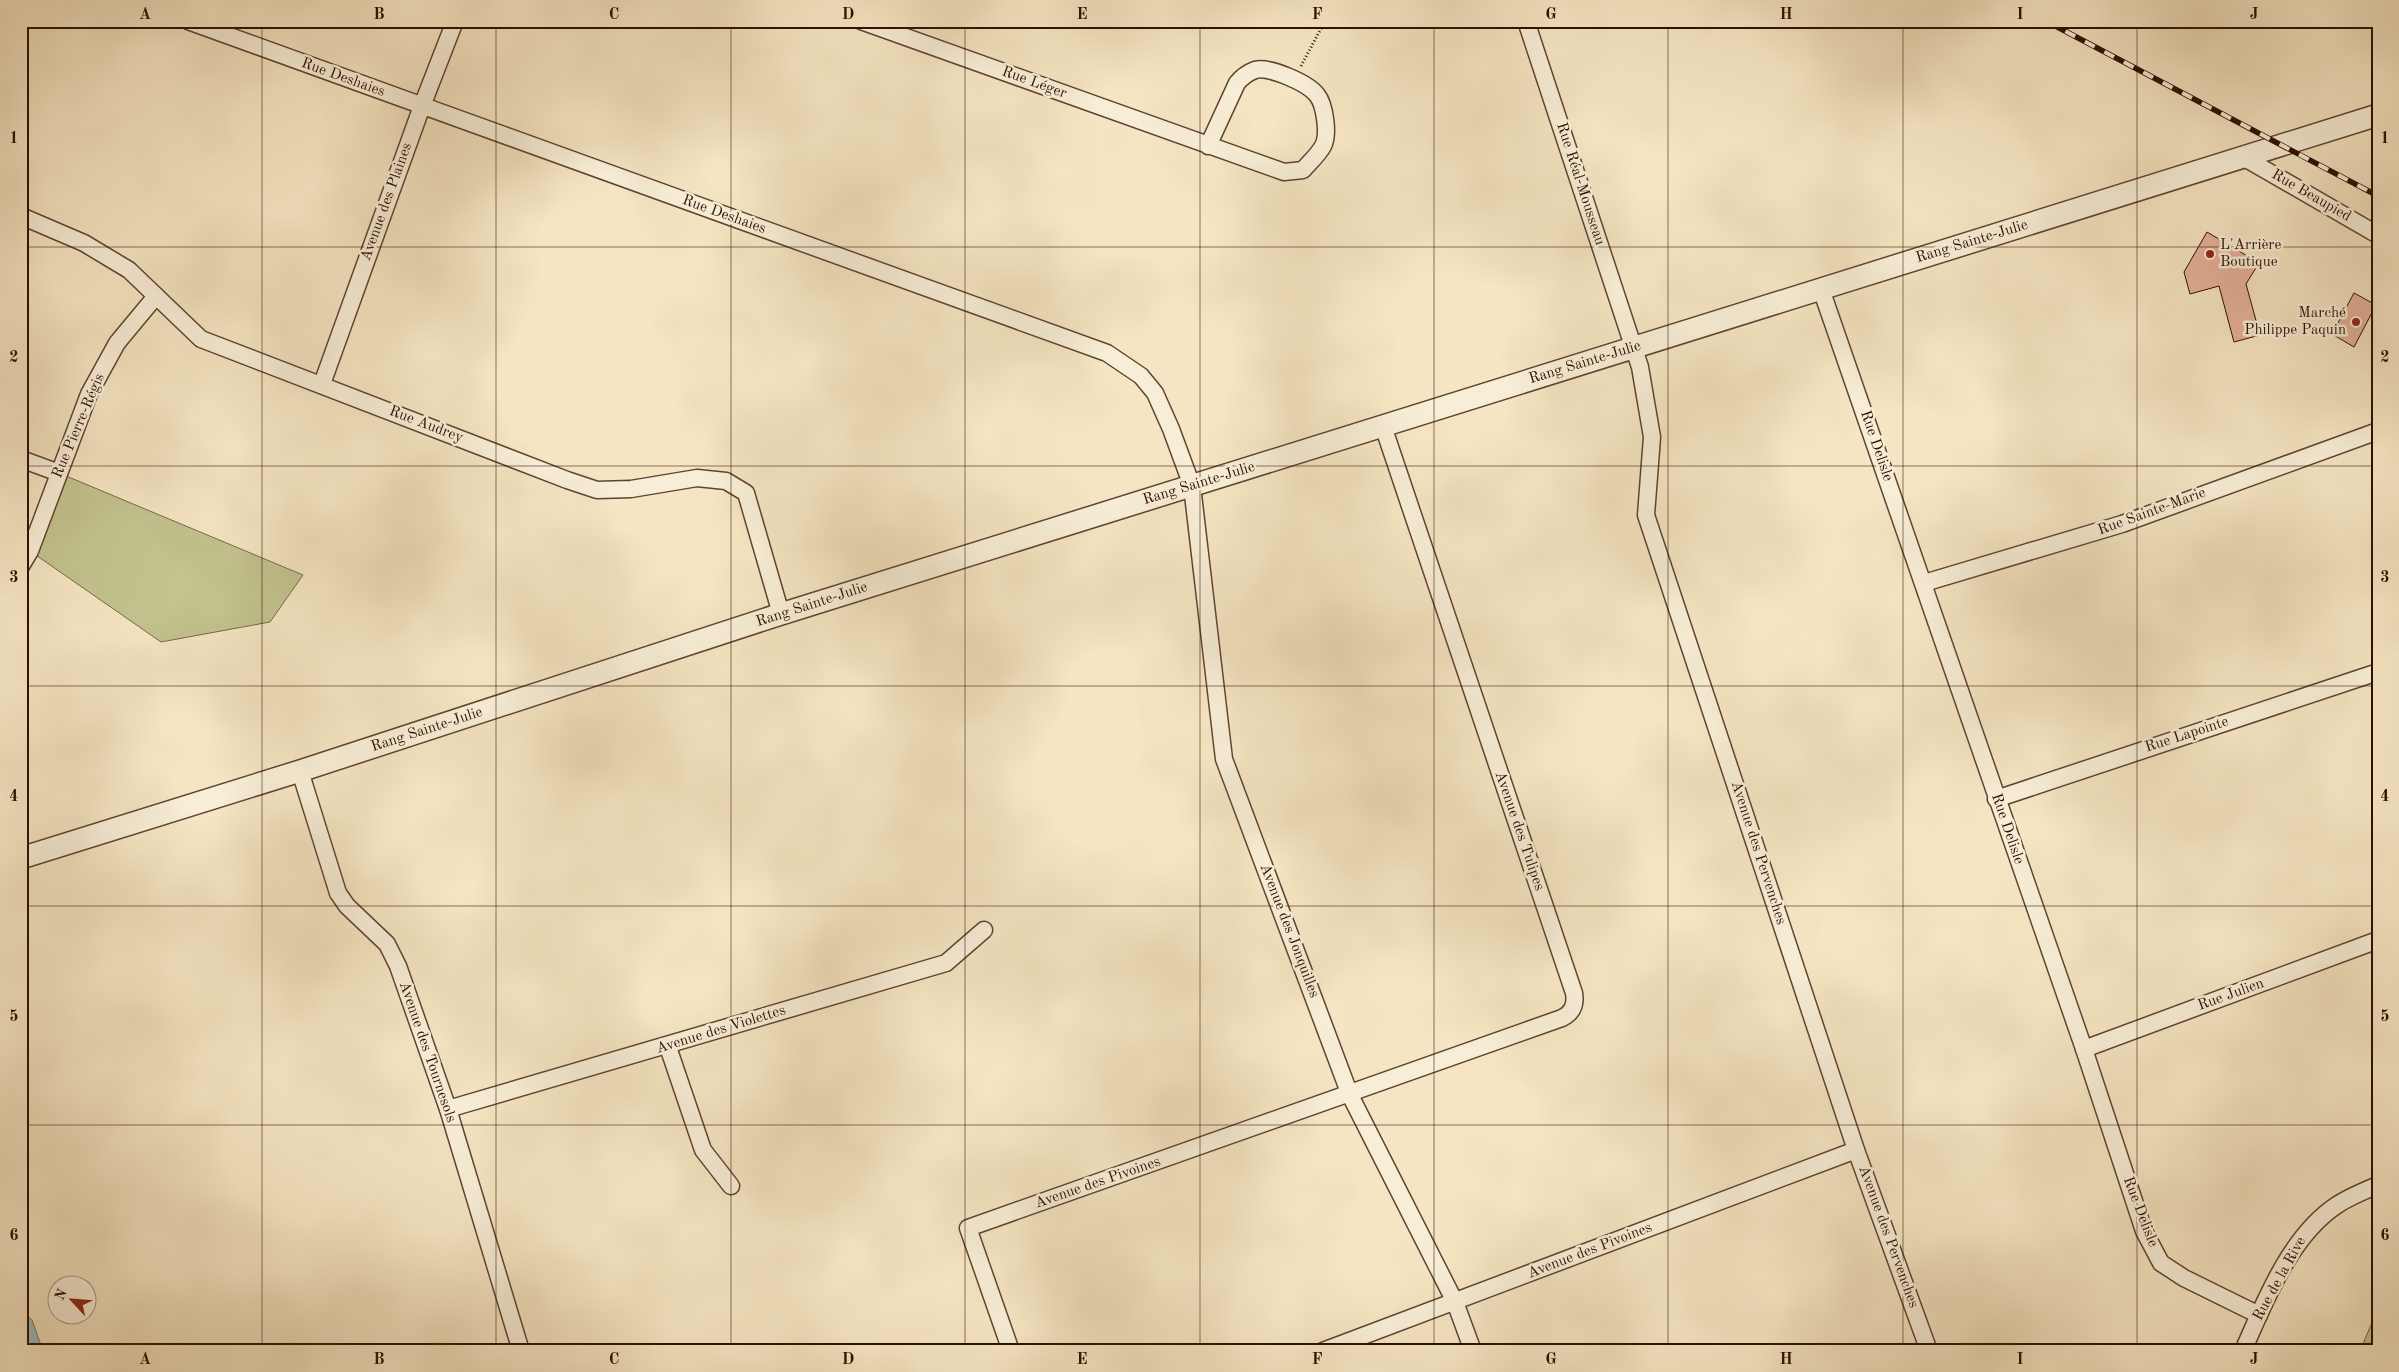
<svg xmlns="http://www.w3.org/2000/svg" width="2399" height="1372" viewBox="0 0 2399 1372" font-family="'Old Standard TT',serif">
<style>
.green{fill:#c2c38f;stroke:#786848}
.water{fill:#a0bdbd;stroke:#727772}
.building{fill:#e5b19a;stroke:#2d0e01}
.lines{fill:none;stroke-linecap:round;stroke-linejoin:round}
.minor-casing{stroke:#5f4431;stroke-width:19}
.tertiary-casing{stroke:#5f4431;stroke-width:24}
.path{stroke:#2d0e01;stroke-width:3;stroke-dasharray:1 2.5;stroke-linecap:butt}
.minor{stroke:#f8eed7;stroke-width:16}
.tertiary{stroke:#f8eed7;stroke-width:21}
.rail-casing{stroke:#2d0e01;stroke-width:5.5}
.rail{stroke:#f8eed7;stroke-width:4;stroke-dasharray:11;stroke-linecap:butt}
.grid{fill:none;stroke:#2d0e01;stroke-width:1;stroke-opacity:0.55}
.poi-dot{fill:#8f2418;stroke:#f8eed7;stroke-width:2}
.labels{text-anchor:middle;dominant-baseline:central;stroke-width:5;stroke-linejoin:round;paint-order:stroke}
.street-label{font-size:15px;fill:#2d0e01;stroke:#f8eed7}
.poi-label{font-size:15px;fill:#2d0e01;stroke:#f8eed7;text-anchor:start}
.neatline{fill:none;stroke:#2d0e01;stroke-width:2}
.grid-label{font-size:16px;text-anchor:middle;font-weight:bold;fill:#2d0e01}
</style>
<rect width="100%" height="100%" fill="#f5e5c2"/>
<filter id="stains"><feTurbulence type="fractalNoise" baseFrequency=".004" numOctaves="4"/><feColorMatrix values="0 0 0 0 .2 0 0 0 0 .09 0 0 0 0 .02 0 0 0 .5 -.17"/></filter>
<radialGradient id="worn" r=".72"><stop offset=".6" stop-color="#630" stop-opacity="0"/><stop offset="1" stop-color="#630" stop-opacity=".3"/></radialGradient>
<!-- green -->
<g class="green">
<path d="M 59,473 L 303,575 L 270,622 L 161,642 L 30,551 Z"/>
<path d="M 2378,1308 L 2378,1351 L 2360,1351 Z"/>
</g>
<!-- water -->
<path class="water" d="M 26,1314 L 32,1320 L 43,1351 L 21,1351 L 21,1316 Z"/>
<!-- building -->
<g class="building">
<path d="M 2207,232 L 2259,263 L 2246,284 L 2260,335 L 2234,342 L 2219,286 L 2190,294 L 2184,272 Z"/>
<path d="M 2354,293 L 2376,305 L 2354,347 L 2332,334 Z"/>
</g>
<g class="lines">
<defs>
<g id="minor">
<path d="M 188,21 L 1107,353 L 1141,376 L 1155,393 L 1171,429 L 1192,486 L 1224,759 L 1350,1095 L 1455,1302 L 1473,1351"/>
<path d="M 861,21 L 1284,172 L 1303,170 C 1310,162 1318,155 1323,146 C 1329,135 1325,105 1317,95 C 1308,83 1269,66 1255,70 C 1247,73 1242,77 1237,83 L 1208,146"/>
<path d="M 1526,21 L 1640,367 L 1652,437 L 1646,515 L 1856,1150 L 1929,1351"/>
<path d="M 2243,157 L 2378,235"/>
<path d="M 21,216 L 84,243 L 129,270 L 201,339 L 567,480 L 597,490 L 631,489 L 697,478 L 726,481 L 746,493 L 781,614"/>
<path d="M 1821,289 L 2084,1049 L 2144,1231 L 2161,1263 L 2184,1278 L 2259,1315"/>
<path d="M 322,384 L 422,106 L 455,21"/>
<path d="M 21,459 L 59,473"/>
<path d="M 21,566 L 30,551 L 89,394 L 117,343 L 156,296"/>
<path d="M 1924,583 L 2122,524 L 2378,431"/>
<path d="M 300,771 L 338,893 L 347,906 L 387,944 L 398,966 L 448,1109 L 521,1351"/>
<path d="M 1996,799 L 2378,672"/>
<path d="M 668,1047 L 703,1150 L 731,1186"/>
<path d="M 2084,1049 L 2378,940"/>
<path d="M 448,1109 L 946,963 L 984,930"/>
<path d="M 1011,1351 L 968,1228 L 1562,1018 C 1572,1013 1576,1005 1574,993 L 1383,426"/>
<path d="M 1323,1351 L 1856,1150"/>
<path d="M 2243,1351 C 2265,1301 2290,1236 2337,1205 C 2349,1197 2364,1191 2378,1185"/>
</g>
<path id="tertiary" d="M 21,858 L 300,771 L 781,614 L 2378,115"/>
</defs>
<!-- minor casing -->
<use href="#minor" class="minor-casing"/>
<!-- tertiary casing -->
<use href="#tertiary" class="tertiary-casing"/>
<!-- path -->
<path class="path" d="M 1301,66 L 1325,21"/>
<!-- minor -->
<use href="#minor" class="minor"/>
<!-- tertiary -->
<use href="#tertiary" class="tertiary"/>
<defs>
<path id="rail" d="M 2046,21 L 2378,196"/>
</defs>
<!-- rail casing -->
<use href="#rail" class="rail-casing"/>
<!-- rail -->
<use href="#rail" class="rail"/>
</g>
<!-- grid -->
<path class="grid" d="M 262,21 L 262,1351M 496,21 L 496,1351M 731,21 L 731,1351M 965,21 L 965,1351M 1200,21 L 1200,1351M 1434,21 L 1434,1351M 1668,21 L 1668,1351M 1903,21 L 1903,1351M 2137,21 L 2137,1351M 21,247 L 2378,247M 21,466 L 2378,466M 21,686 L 2378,686M 21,906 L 2378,906M 21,1125 L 2378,1125"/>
<!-- markers -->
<g class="poi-dot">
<circle cx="2210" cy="254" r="5"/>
<circle cx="2356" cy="322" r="5"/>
</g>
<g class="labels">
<!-- street labels -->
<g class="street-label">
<text transform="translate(343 78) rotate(20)">Rue Deshaies</text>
<text transform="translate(1034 83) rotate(20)">Rue Léger</text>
<text transform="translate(1580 184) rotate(72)">Rue Réal-Mousseau</text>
<text transform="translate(2311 196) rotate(30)">Rue Beaupied</text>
<text transform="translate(387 202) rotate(-70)">Avenue des Plaines</text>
<text transform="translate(724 215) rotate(20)">Rue Deshaies</text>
<text transform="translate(1972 242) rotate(-17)">Rang Sainte-Julie</text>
<text transform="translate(1585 363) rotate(-17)">Rang Sainte-Julie</text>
<text transform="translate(426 425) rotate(21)">Rue Audrey</text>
<text transform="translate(79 426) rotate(-67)">Rue Pierre-Régis</text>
<text transform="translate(1876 446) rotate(71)">Rue Delisle</text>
<text transform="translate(1199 484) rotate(-17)">Rang Sainte-Julie</text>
<text transform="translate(2152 512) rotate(-20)">Rue Sainte-Marie</text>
<text transform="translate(812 605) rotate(-18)">Rang Sainte-Julie</text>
<text transform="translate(427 730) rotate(-18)">Rang Sainte-Julie</text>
<text transform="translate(2187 735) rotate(-18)">Rue Lapointe</text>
<text transform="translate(2007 829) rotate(71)">Rue Delisle</text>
<text transform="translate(1519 831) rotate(71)">Avenue des Tulipes</text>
<text transform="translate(1758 853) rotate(72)">Avenue des Pervenches</text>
<text transform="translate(1289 931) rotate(69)">Avenue des Jonquilles</text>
<text transform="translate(2231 995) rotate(-20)">Rue Julien</text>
<text transform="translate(721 1030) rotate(-17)">Avenue des Violettes</text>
<text transform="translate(427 1052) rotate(71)">Avenue des Tournesols</text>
<text transform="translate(1098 1183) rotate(-19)">Avenue des Pivoines</text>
<text transform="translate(2140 1212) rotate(69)">Rue Delisle</text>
<text transform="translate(1888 1237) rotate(70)">Avenue des Pervenches</text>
<text transform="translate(1590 1251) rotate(-21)">Avenue des Pivoines</text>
<text transform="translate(2280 1279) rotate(-61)">Rue de la Rive</text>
</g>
<!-- poi labels -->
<g class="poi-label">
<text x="2220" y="245">L'Arrière<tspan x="2220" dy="17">Boutique</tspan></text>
<text x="2346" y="313" text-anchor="end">Marché<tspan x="2346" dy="17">Philippe Paquin</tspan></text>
</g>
</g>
<!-- margin -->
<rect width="2399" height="1372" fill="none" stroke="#f5e5c2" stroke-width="55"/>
<!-- north arrow -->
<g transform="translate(72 1300) rotate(296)"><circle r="24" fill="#f8eed7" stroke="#a79481"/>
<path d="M0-4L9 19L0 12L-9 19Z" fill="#8f2418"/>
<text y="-8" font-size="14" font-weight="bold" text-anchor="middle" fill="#2d0e01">N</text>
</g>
<rect x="28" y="28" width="2344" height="1316" class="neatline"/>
<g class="grid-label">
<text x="145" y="19">A</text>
<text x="379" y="19">B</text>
<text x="614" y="19">C</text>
<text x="848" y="19">D</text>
<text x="1082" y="19">E</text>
<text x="1317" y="19">F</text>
<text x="1551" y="19">G</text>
<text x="1786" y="19">H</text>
<text x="2020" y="19">I</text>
<text x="2254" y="19">J</text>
<text x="14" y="143">1</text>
<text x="2385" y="143">1</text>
<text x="14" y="362">2</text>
<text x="2385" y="362">2</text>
<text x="14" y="582">3</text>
<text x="2385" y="582">3</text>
<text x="14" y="801">4</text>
<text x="2385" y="801">4</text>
<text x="14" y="1021">5</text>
<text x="2385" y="1021">5</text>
<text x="14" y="1240">6</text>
<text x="2385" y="1240">6</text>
<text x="145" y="1364">A</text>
<text x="379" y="1364">B</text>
<text x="614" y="1364">C</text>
<text x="848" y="1364">D</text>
<text x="1082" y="1364">E</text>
<text x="1317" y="1364">F</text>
<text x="1551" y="1364">G</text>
<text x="1786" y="1364">H</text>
<text x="2020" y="1364">I</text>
<text x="2254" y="1364">J</text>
</g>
<rect width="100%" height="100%" filter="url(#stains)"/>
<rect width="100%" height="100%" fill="url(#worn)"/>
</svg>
